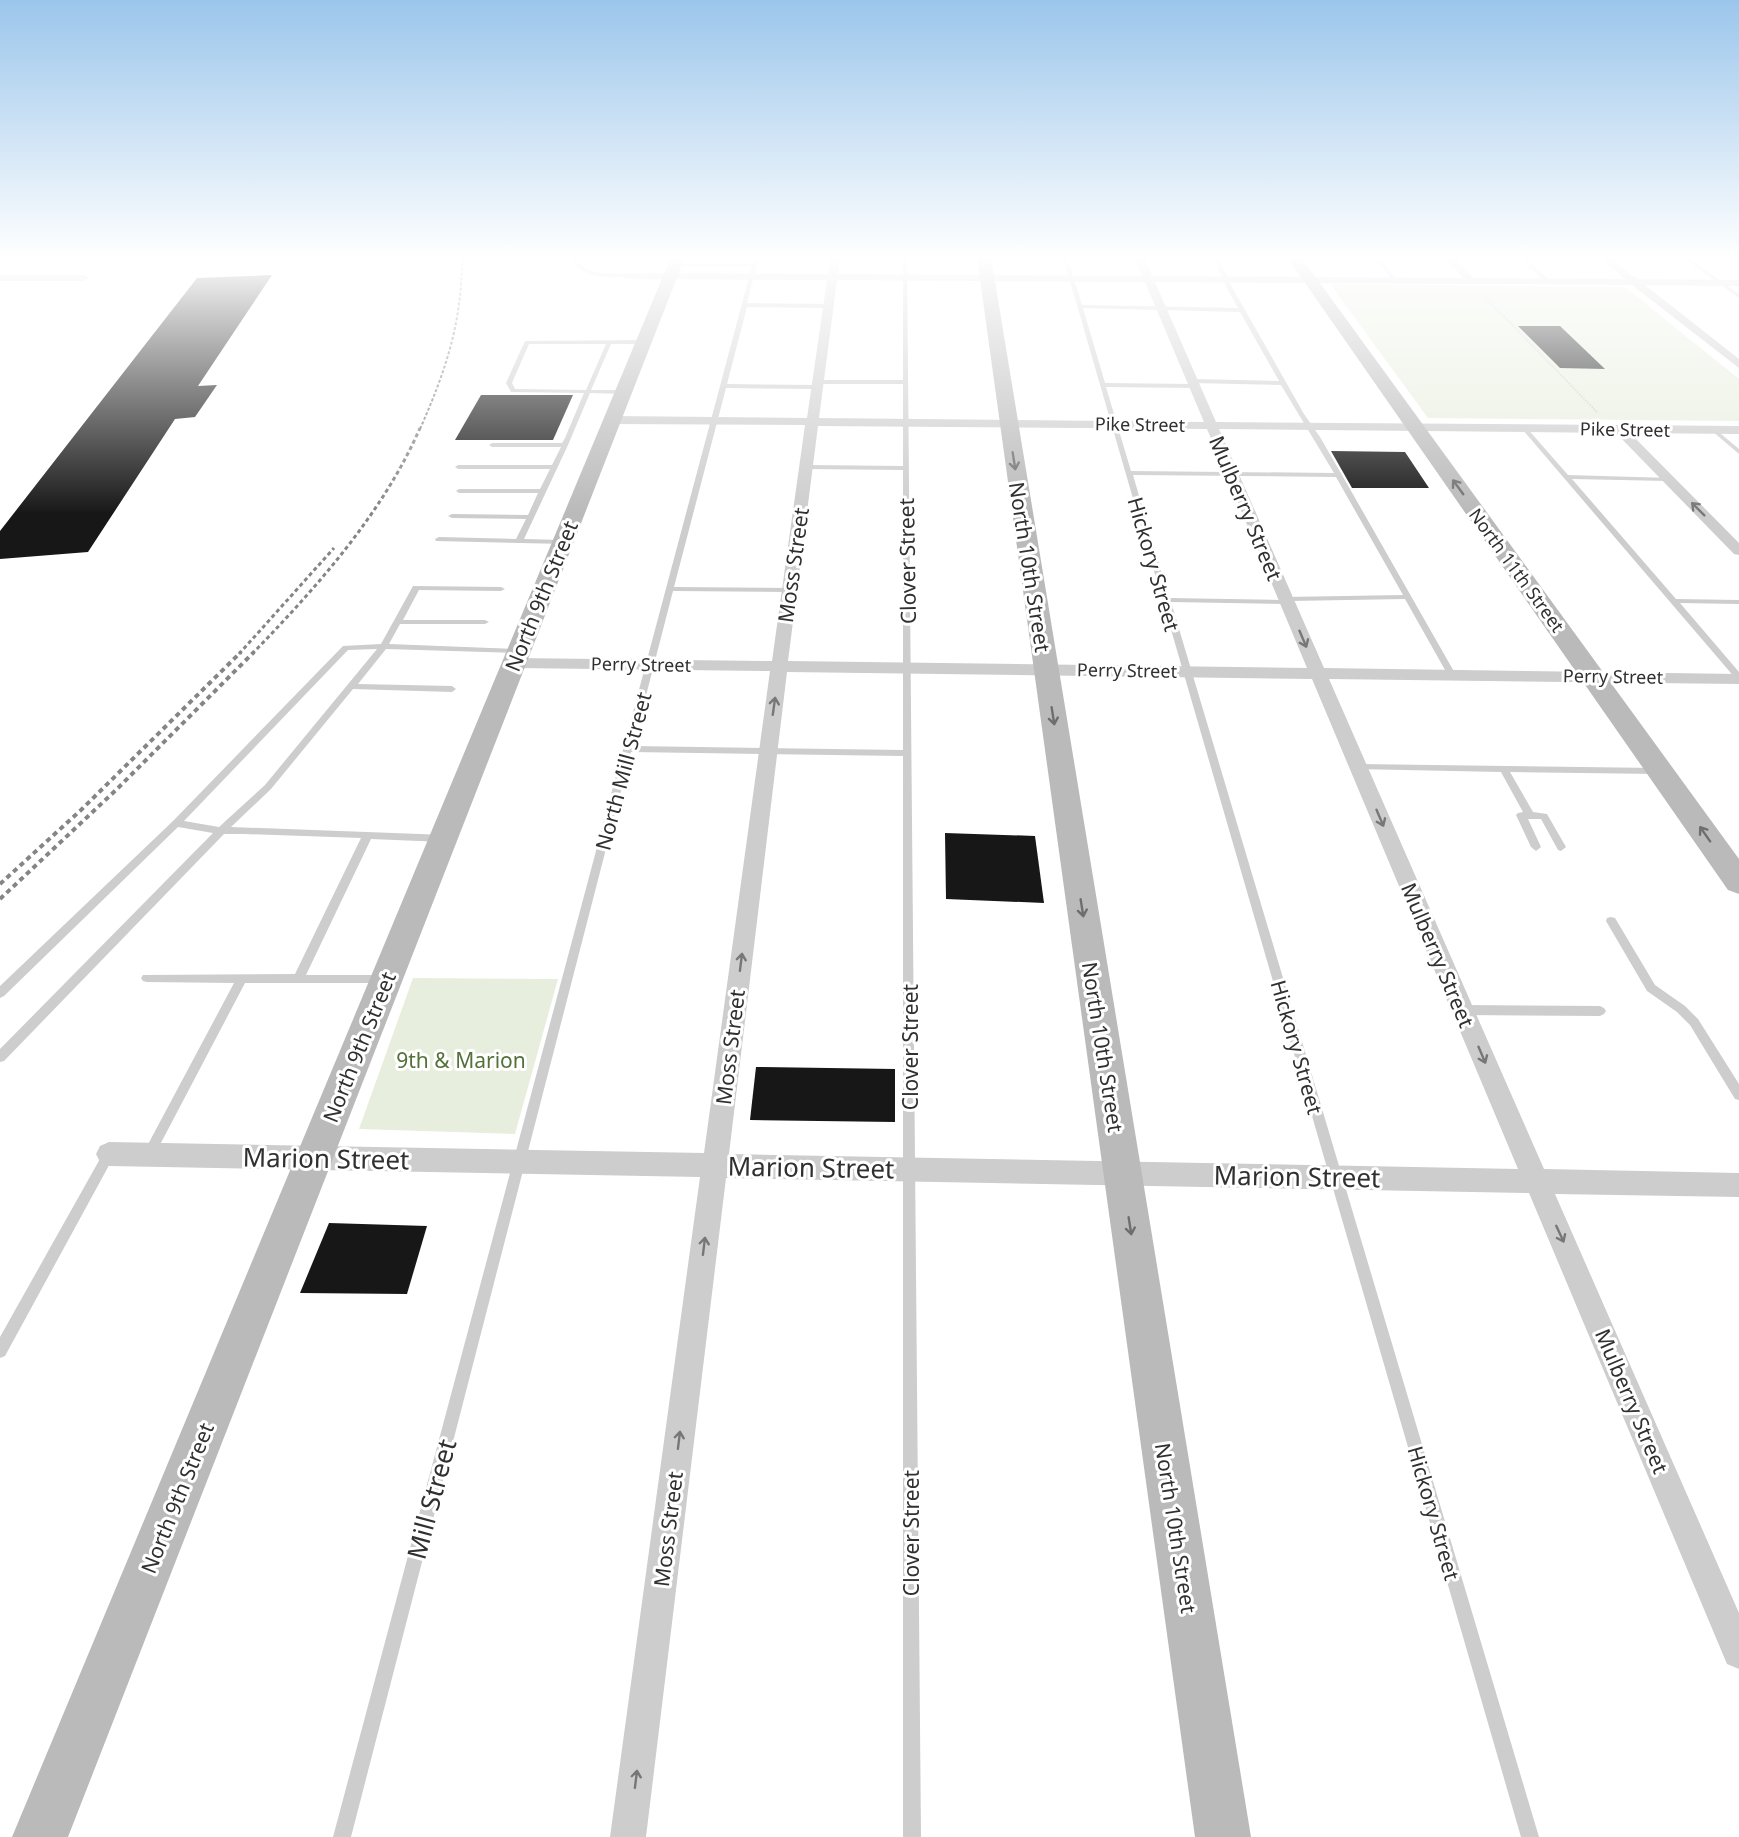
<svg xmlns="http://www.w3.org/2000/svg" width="1739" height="1837" viewBox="0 0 1739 1837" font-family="'Noto Sans',sans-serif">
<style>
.green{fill:#e7eedd}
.building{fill:#171717}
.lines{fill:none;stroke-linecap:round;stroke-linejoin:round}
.path{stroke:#cdcdcd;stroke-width:2;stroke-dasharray:1.5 1.5;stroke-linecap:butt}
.lane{fill:#cdcdcd;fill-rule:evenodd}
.street{fill:#cdcdcd;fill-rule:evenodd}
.secondary{fill:#bababa;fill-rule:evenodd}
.rail-far2{stroke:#858585;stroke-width:2;stroke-dasharray:3 2;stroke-linecap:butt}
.rail-far1{stroke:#858585;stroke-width:3;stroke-dasharray:4 3;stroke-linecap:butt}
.rail{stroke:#858585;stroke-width:4;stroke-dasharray:5 4;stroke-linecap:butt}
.oneway{stroke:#6e6e6e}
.oneway2{stroke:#777}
.labels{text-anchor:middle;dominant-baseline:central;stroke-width:6;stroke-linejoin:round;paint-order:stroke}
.far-street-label{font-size:18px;fill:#303030;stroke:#fff}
.street-label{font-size:21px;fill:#303030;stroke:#fff}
.park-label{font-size:21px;fill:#547139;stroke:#fff}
.near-street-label{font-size:26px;fill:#303030;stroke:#fff}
</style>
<rect width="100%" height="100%" fill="#fff"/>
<!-- green -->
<g class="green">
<path d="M 1330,284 L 1625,287 L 1739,379 L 1739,421 L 1428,418 Z"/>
<path d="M 413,978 L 558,979 L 515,1134 L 359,1129 Z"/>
</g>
<!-- building -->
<g class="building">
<path d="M 272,275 L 198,386 L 217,385 L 195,417 L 175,419 L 88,552 L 0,559 L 0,531 L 197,278 Z"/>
<path d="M 1518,326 L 1560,326 L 1605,369 L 1560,368 Z"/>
<path d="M 481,395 L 573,395 L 553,440 L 455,440 Z"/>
<path d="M 1331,451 L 1405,452 L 1429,488 L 1352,488 Z"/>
<path d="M 945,833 L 1035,836 L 1044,903 L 946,899 Z"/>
<path d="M 756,1067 L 895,1069 L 895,1122 L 750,1120 Z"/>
<path d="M 329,1223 L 427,1226 L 407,1294 L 300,1293 Z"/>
</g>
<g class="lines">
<!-- path -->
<path class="path" d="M 1485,297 L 1597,412"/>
<!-- lane -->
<g class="lane">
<path d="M 569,257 L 574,257 C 589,280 607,269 627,276 L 625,277 C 602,277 582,278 569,257 Z"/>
<path d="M 755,257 L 759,257 L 747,303 L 829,304 L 832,306 L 829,308 L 747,307 L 727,384 L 818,385 L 821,387 L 818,389 L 726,388 L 674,587 L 789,588 L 793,590 L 789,592 L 673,591 L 633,746 L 903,750 L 903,470 L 807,469 L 804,467 L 807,465 L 903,466 L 903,384 L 819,384 L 816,382 L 819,380 L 903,380 L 903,257 L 907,257 L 921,1837 L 903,1837 L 903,756 L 631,752 L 351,1837 L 333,1837 L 752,266 L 675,266 L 673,265 L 675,264 L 753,264 Z"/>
<path d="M 1063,257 L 1067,257 L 1082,305 L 1238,308 L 1226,287 L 1214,257 L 1218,257 L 1232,287 L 1304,414 L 1320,437 L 1342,475 L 1456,675 L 1452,678 L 1449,677 L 1405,599 L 1290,601 L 1290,604 L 1287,604 L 1171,602 L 1539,1837 L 1521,1837 ZM 1083,308 L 1240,312 L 1279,381 L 1192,379 L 1189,381 L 1192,383 L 1281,385 L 1334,473 L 1131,471 L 1106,387 L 1194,388 L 1197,386 L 1194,384 L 1105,383 ZM 1133,475 L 1336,477 L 1403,595 L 1285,597 L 1282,600 L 1169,598 Z"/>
<path d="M 1374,257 L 1379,257 L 1397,281 L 1393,281 Z"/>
<path d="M 1519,257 L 1524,257 L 1550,281 L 1550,283 L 1546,283 Z"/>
<path d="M 1682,257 L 1687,257 L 1739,294 L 1739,298 Z"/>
<path d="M 525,341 L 644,340 L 647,342 L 644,344 L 611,344 L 591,390 L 623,390 L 626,392 L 623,394 L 590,393 L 568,445 L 524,539 L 563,540 L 567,542 L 566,544 L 436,541 L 435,539 L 439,537 L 516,539 L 526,519 L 452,518 L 448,516 L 452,514 L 528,515 L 538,493 L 459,493 L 456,491 L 459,489 L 540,489 L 550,469 L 458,469 L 455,467 L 458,465 L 552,465 L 561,447 L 492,447 L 489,445 L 492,443 L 562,443 L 565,438 L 584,393 L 511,392 L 506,383 ZM 529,344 L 606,344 L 586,390 L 515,389 L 512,383 Z"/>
<path d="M 1522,427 L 1526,427 L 1568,475 L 1670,478 L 1670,480 L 1668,481 L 1572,479 L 1676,599 L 1739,600 L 1739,604 L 1680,603 L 1739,672 L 1739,680 L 1736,679 L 1522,429 Z"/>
<path d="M 1714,428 L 1739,449 L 1739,454 L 1712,431 L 1712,429 Z"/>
<path d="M 413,586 L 501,587 L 505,589 L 501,591 L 419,590 L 403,620 L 485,620 L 489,622 L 485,624 L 400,624 L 389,644 L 519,649 L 523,651 L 519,653 L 386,649 L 358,684 L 452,686 L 456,689 L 452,692 L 353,689 L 271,789 L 231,827 L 446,835 L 448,838 L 443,842 L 371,839 L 306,975 L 382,975 L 386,976 L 388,979 L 386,982 L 382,983 L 245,983 L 153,1158 L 149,1160 L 145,1158 L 143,1154 L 145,1150 L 234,983 L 147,982 L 143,981 L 141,978 L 143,975 L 295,974 L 361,838 L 244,834 L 224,834 L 4,1061 L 0,1062 L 0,1049 L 213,833 L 178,827 L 4,996 L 0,998 L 0,986 L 173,821 L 343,646 L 381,644 ZM 377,649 L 265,785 L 219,827 L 184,821 L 348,650 Z"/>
<path d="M 1358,764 L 1657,768 L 1662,771 L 1657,774 L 1510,772 L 1533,812 L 1547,814 L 1566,847 L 1561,851 L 1558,850 L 1541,819 L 1528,819 L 1541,847 L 1536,851 L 1531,847 L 1516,815 L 1518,813 L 1523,812 L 1501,772 L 1355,769 L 1353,767 Z"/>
<path d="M 1611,917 L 1615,918 L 1655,985 L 1685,1006 L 1698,1019 L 1739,1084 L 1739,1100 L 1735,1099 L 1690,1025 L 1677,1012 L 1647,991 L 1606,921 L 1607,918 Z"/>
<path d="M 1462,1005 L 1600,1006 L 1604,1008 L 1606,1011 L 1604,1014 L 1600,1016 L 1462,1015 L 1458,1013 L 1456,1010 L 1458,1007 Z"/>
<path d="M 109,1148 L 113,1150 L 115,1154 L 113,1158 L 5,1356 L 0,1358 L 0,1337 L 105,1150 Z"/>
</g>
<!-- street -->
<g class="street">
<path d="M 830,257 L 840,257 L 838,274 L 1142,276 L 1134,257 L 1144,257 L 1152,276 L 1463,278 L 1443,257 L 1454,257 L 1474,278 L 1625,279 L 1598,257 L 1609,257 L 1637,279 L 1739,280 L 1739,286 L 1645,285 L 1739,359 L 1739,368 L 1632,285 L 1155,282 L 1216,422 L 1739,426 L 1739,434 L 1630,433 L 1739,543 L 1739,555 L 1734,554 L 1616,433 L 1219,429 L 1324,668 L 1739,674 L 1739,684 L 1329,679 L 1544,1169 L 1739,1173 L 1739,1197 L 1555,1194 L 1739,1613 L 1739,1669 L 1727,1664 L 1529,1193 L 726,1178 L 646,1837 L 610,1837 L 700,1177 L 109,1166 L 100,1162 L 96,1154 L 100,1146 L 109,1142 L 704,1153 L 770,671 L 515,668 L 507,663 L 515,658 L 772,661 L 805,425 L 612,424 L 606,420 L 612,416 L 807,418 L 827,280 L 625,279 L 620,276 L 625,273 L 828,274 ZM 837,280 L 1145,282 L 1204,422 L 819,418 ZM 818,426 L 1207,429 L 1307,668 L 788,661 ZM 787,672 L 1312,679 L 1518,1169 L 729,1154 Z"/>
<path d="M 0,275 L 84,275 L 89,278 L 84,281 L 0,281 Z"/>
</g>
<!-- secondary -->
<g class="secondary">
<path d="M 671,257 L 685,257 L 68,1837 L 12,1837 Z"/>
<path d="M 977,257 L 991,257 L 1251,1837 L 1195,1837 Z"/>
<path d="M 1287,257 L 1301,257 L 1739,859 L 1739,894 L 1728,890 Z"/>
</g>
<!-- rail-far2 -->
<path class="rail-far2" d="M 420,429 C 446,370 462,323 462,257"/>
<!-- rail-far1 -->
<g class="rail-far1">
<path d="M 239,654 L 334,548"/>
<path d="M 252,654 C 317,587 383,513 420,428"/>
</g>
<!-- rail -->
<g class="rail">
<path d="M 0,884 L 81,810 L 241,652"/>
<path d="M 0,899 L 116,790 L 254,652"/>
</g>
</g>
<!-- one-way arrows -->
<defs><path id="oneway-shaft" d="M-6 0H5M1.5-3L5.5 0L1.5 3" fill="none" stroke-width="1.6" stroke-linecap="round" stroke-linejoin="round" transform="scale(1.5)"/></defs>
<g class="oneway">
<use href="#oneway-shaft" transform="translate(1014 461) rotate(81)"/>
<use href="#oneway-shaft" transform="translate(1458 487) rotate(-126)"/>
<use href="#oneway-shaft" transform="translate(1053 716) rotate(81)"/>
<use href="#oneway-shaft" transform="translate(1705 834) rotate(-125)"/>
<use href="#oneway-shaft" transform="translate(1082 908) rotate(81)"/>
<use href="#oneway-shaft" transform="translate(1130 1226) rotate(81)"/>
</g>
<g class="oneway2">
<use href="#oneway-shaft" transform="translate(1698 509) rotate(-135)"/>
<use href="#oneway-shaft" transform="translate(1303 639) rotate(67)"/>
<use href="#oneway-shaft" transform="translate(774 706) rotate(-82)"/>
<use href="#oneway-shaft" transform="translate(1380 818) rotate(67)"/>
<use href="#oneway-shaft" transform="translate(741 962) rotate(-83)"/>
<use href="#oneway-shaft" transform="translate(1482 1055) rotate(67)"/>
<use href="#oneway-shaft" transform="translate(1560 1234) rotate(65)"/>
<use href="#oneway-shaft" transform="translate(704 1246) rotate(-83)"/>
<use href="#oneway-shaft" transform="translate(679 1440) rotate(-83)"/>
<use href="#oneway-shaft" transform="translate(636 1779) rotate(-83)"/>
</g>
<!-- sky -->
<linearGradient id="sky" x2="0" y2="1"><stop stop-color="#9bc6eb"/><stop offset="0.5" stop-color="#fff"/><stop offset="1" stop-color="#fff" stop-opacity="0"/></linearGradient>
<rect width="1739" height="514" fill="url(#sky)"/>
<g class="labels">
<!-- far-street labels -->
<g class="far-street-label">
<text transform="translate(1140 424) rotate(1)">Pike Street</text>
<text transform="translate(1625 429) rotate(1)">Pike Street</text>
<text transform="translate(1517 570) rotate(54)">North 11th Street</text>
<text transform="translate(641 664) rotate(1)">Perry Street</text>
<text transform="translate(1127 670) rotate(1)">Perry Street</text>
<text transform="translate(1613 676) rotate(1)">Perry Street</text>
</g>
<!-- street labels -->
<g class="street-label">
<text transform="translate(1246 508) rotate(67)">Mulberry Street</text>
<text transform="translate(907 561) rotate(-91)">Clover Street</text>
<text transform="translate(1154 564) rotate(74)">Hickory Street</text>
<text transform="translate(793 565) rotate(-82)">Moss Street</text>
<text transform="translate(1030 567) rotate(81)">North 10th Street</text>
<text transform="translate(541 596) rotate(-68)">North 9th Street</text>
<text transform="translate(623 771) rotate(-75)">North Mill Street</text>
<text transform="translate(1438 955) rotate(67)">Mulberry Street</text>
<text transform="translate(359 1047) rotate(-68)">North 9th Street</text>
<text transform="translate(730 1047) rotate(-83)">Moss Street</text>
<text transform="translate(910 1047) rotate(-90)">Clover Street</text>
<text transform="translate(1103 1047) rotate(81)">North 10th Street</text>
<text transform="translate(1297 1047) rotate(74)">Hickory Street</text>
<text transform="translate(1632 1401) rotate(67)">Mulberry Street</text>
<text transform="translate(177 1498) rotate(-68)">North 9th Street</text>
<text transform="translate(1434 1513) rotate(74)">Hickory Street</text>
<text transform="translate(1176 1528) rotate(81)">North 10th Street</text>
<text transform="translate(668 1529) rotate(-83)">Moss Street</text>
<text transform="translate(911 1533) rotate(-90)">Clover Street</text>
</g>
<!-- park labels -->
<g class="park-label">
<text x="461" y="1060">9th &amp; Marion</text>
</g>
<!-- near-street labels -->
<g class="near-street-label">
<text transform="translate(326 1158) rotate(1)">Marion Street</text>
<text transform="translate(811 1167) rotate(1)">Marion Street</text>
<text transform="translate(1297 1176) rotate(1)">Marion Street</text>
<text transform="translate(431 1499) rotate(-75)">Mill Street</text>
</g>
</g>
</svg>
